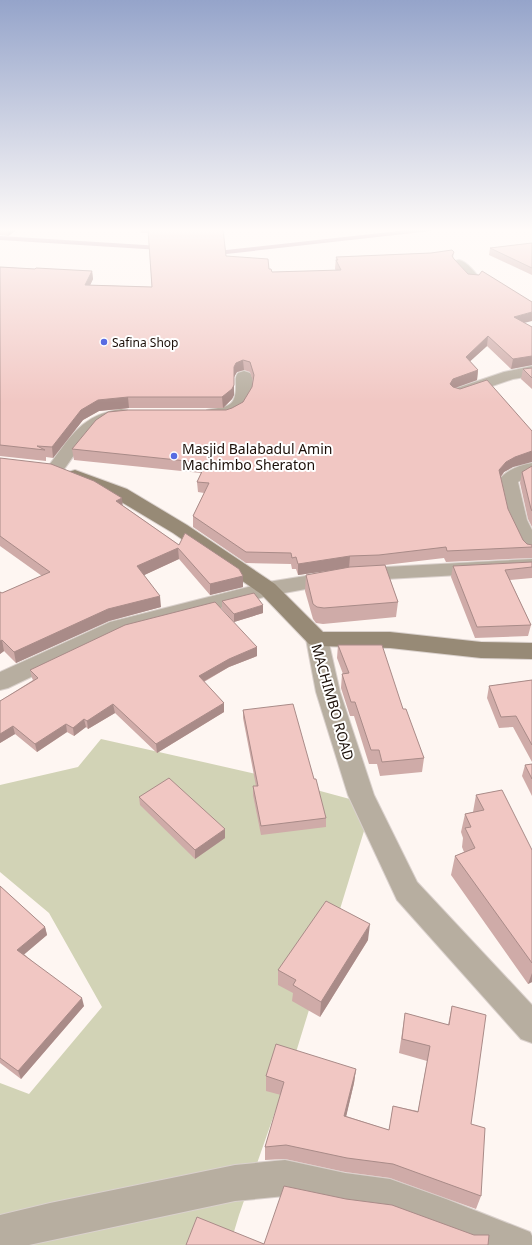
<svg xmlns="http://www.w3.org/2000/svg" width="532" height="1245" viewBox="0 0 532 1245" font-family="'Noto Sans',sans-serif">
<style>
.green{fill:#d2d3b6}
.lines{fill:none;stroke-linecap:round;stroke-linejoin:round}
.stream{fill:#b88d9c;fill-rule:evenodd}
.street-casing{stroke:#dad1cd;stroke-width:2}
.secondary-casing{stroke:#dad1cd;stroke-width:2}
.street{fill:#b7aea0;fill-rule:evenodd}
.secondary{fill:#978a76;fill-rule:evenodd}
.wall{fill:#cfaba8}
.shaded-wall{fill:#a98b88}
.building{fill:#f1c7c3;stroke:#a98b88}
.poi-dot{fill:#586ce2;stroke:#fff;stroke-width:1.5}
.labels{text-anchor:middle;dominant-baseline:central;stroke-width:4;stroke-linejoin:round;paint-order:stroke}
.far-poi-label{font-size:12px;fill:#1b0f08;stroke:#fff;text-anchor:start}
.poi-label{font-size:14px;fill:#1b0f08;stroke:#fff;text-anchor:start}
.street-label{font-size:14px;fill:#1b0f08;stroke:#fff}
</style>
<rect width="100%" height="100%" fill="#fef6f2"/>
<!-- green -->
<path class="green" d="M 101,739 L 261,775 L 372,805 L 297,1049 L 239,1215 L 230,1245 L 0,1245 L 0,1083 L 29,1094 L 102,1007 L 49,913 L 0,872 L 0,785 L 78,767 Z"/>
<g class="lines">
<!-- stream -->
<g class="stream">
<path d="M 417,229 L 433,229 L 431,231 L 226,254 L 211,251 L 214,249 L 226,250 Z"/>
<path d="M 0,236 L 161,246 L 164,248 L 161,250 L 0,240 Z"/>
</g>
<defs>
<g id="street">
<path d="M 459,260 C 467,262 475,272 480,279 L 478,282 L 468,282 L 454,267 L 452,264 L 454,261 Z"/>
<path d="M 532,366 L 532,376 L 513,379 L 460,397 L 454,395 L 452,392 L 454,389 L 504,372 Z"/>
<path d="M 244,371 L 250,373 C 253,377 253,382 252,388 C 251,411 229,423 207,418 L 205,414 L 207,410 C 226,406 236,409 236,385 C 236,380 235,377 238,373 Z"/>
<path d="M 121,409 L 127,410 L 129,414 L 127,418 C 120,419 112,420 106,423 C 87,433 75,455 62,472 L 56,473 L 50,472 L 47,468 L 50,464 C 72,435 82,415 121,409 Z"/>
<path d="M 532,463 L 532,474 L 518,482 L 527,520 L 532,530 L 532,556 L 525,554 L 522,550 L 507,520 L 499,480 C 506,470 520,465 532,463 Z"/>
<path d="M 532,559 L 532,571 L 349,581 L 268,596 L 125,632 L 8,688 L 0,690 L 0,672 L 110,622 L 268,582 L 349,569 Z"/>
<path d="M 317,632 L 325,634 L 328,639 L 340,692 L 374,795 L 417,882 L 532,1005 L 532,1043 L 521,1039 L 397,900 L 348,795 L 316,692 L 306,639 L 309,634 Z"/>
<path d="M 285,1160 L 345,1173 L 390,1179 L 446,1199 L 530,1232 L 532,1236 L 532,1245 L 470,1245 L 390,1215 L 345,1209 L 285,1196 L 235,1201 L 29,1245 L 0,1245 L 0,1215 L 50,1203 L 235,1165 Z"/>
</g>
<path id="secondary" d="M 75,470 L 127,489 L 187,525 L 275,584 L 323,632 L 390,632 L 481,642 L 532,643 L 532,659 L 481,658 L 390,648 L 317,646 L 309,644 L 261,594 L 173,533 L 113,497 L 68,480 L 66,476 L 68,472 Z"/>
</defs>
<!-- street casing -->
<use href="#street" class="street-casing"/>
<!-- secondary casing -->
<use href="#secondary" class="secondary-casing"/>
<!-- street -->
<use href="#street" class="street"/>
<!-- secondary -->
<use href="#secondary" class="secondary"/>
</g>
<!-- wall -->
<g class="wall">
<path d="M 0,229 L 18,229 L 8,236 L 0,235 Z"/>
<path d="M 140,229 L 223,229 L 226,256 L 269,269 L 272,272 L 336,271 L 335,269 L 336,257 L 454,252 L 453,258 L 468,274 L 524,323 L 532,327 L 532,365 L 511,369 L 487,346 L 470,361 L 478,370 L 477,380 L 454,388 L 532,431 L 532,462 L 527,462 L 513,467 L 504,472 L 501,477 L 508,509 L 523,540 L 527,544 L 532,545 L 532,558 L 446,562 L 444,558 L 385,565 L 398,602 L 396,617 L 323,624 L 316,623 L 313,619 L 305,591 L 306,575 L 340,569 L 298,575 L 296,569 L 292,569 L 291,564 L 246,563 L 193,527 L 193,516 L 204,493 L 198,492 L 197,482 L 201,473 L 74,460 L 72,449 L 232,408 L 243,402 L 252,387 L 253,381 L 250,372 L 244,370 L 237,372 L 234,377 L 234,395 L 232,399 L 223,408 L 129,408 L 99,411 L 83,420 L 53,458 L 46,457 L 46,461 L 0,456 L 0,267 L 35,269 L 92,271 L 93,279 L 90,285 L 152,287 L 148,233 L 141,233 Z"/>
<path d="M 532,243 L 532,275 L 489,255 L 490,248 Z"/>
<path d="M 532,368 L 532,389 L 521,379 L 523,369 Z"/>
<path d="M 0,458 L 122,498 L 122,505 L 179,545 L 243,576 L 243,587 L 210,595 L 179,559 L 144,575 L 161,607 L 109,621 L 16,663 L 4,651 L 0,654 L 0,592 L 2,593 L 42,576 L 0,546 Z"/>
<path d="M 532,466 L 532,527 L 528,519 L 520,483 L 522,472 Z"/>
<path d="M 532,562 L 532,578 L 510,580 L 531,625 L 528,636 L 475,638 L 451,577 L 453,566 Z"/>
<path d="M 222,601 L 263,613 L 234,622 L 222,609 Z"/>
<path d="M 338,645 L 403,709 L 424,758 L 422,772 L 380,776 L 377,764 L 369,764 L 354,716 L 350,716 L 341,688 L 342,674 L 343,674 L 337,658 Z"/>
<path d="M 257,647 L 257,656 L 229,667 L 204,682 L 224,703 L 224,712 L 157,753 L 115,713 L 88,729 L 86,727 L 74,736 L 67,732 L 37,752 L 15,734 L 0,743 L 0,701 L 33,680 L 32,678 L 30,670 Z"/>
<path d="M 532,680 L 532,762 L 513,727 L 499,728 L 487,698 L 489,686 Z"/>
<path d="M 243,710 L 314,779 L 326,818 L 326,827 L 261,835 L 253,795 L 253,786 L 256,786 L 243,718 Z"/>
<path d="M 532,764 L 532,796 L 522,776 L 525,765 Z"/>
<path d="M 476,795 L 532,850 L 532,982 L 528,984 L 451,875 L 455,856 L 464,852 L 462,847 L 463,838 L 461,832 L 465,814 L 473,812 Z"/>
<path d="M 139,797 L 225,838 L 195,859 L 140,805 Z"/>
<path d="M 0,886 L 45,927 L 47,935 L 24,954 L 84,1006 L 21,1079 L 0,1063 Z"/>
<path d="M 368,940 L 320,1017 L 292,1001 L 293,993 L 278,985 L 278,970 Z"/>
<path d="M 452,1006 L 471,1124 L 481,1196 L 476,1209 L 390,1178 L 345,1172 L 285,1159 L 265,1160 L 265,1147 L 281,1095 L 266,1091 L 266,1076 L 356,1069 L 354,1083 L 346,1116 L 389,1130 L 393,1106 L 418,1111 L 427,1061 L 399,1053 L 405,1013 L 448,1025 Z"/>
</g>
<!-- shaded-wall -->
<g class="shaded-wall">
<path d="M 7,229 L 18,229 L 8,236 Z"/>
<path d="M 92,271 L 93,279 L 86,294 L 85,285 Z"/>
<path d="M 532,312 L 532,321 L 512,326 L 514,317 Z"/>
<path d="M 488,336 L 487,346 L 465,366 L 466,357 Z"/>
<path d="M 532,356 L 532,365 L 511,369 L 513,359 Z"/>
<path d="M 243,360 L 244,370 L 237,372 L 234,377 L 234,395 L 232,399 L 223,408 L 222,397 L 234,367 L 236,363 Z"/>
<path d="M 478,370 L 477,380 L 452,389 L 450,384 L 453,379 Z"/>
<path d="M 128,397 L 129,408 L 99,411 L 83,420 L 53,458 L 52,447 L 81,410 L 98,400 Z"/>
<path d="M 532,451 L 532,462 L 513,467 L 504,472 L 498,480 L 499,470 L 506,462 L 515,457 Z"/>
<path d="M 122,498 L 123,509 L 116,501 Z"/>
<path d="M 178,548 L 179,559 L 138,578 L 137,566 Z"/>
<path d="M 350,556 L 349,568 L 298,575 L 298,564 Z"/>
<path d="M 243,576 L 243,587 L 210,595 L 210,584 Z"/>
<path d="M 160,596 L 161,607 L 109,621 L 16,663 L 14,652 L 108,609 Z"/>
<path d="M 263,605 L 263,613 L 234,622 L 234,614 Z"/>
<path d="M 2,640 L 4,651 L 0,654 L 0,641 Z"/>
<path d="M 257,647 L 257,656 L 229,667 L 199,684 L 199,676 L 229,659 Z"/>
<path d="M 224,703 L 224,712 L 157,753 L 156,744 Z"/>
<path d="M 113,704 L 115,713 L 88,729 L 87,721 Z"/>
<path d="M 84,719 L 86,727 L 74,736 L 73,728 Z"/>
<path d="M 66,724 L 67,732 L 37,752 L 35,744 Z"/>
<path d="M 13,726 L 15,734 L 0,743 L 0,734 Z"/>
<path d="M 225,829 L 225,838 L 195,859 L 195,850 Z"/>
<path d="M 370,924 L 368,940 L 320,1017 L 321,1002 Z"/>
<path d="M 45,927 L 47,935 L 20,958 L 17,950 Z"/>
<path d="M 532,973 L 532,982 L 528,984 Z"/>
<path d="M 82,998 L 84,1006 L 21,1079 L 18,1071 Z"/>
<path d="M 356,1069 L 354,1083 L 343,1130 L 344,1116 Z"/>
</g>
<!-- building -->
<g class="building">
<path d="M 148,229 L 223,229 L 226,256 L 268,259 L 269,269 L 271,269 L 272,272 L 341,270 L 336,260 L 338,260 L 336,257 L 431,253 L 452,250 L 454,252 L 452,256 L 454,259 L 468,274 L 479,275 L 482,271 L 532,302 L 532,312 L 514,317 L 532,327 L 532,356 L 513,359 L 488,336 L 466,357 L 478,370 L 453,379 L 450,384 L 453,387 L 460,389 L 487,380 L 532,431 L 532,451 L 515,457 L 506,462 L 499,470 L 508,509 L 523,540 L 527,544 L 532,545 L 532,547 L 447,551 L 446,547 L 379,555 L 350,556 L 298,564 L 296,557 L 292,558 L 291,553 L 246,552 L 193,516 L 209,483 L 197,482 L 206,463 L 72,449 L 96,420 L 108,412 L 128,410 L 226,410 L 232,408 L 243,402 L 252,387 L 254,375 L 250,362 L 243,360 L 236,363 L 234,367 L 234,385 L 232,389 L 222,397 L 128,397 L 98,400 L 81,410 L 52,447 L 37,446 L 45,450 L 0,445 L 0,267 L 35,269 L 36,268 L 92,271 L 85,285 L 152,287 Z"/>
<path d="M 532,243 L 532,268 L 490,248 Z"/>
<path d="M 532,368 L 532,378 L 523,369 Z"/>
<path d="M 0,458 L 51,464 L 94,481 L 122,498 L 116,501 L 179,545 L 185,533 L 239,569 L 243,576 L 210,584 L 178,548 L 137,566 L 160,596 L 108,609 L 14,652 L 2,640 L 0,641 L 0,592 L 2,593 L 50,572 L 0,536 Z"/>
<path d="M 532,466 L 532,511 L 531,509 L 522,472 Z"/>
<path d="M 532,562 L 532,567 L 505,570 L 531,625 L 477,627 L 453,566 Z"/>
<path d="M 385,565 L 398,602 L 324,608 L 317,607 L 313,604 L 306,575 L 350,567 Z"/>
<path d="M 254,593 L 263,605 L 234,614 L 222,601 Z"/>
<path d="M 215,602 L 257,647 L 229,659 L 199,676 L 224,703 L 156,744 L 113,704 L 87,721 L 84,719 L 73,728 L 66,724 L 35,744 L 13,726 L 0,734 L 0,701 L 38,678 L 30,670 L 125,625 Z"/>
<path d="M 338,645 L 382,645 L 403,709 L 406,709 L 424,758 L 382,762 L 379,750 L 371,750 L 355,702 L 351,702 L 342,674 L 349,673 Z"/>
<path d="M 532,680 L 532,745 L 516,716 L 501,717 L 489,686 Z"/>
<path d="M 293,704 L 314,779 L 316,779 L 326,818 L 261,826 L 253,786 L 258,786 L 243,710 Z"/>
<path d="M 532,764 L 532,779 L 525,765 Z"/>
<path d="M 169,778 L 225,829 L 195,850 L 139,797 Z"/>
<path d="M 502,790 L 532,850 L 532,963 L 455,856 L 475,848 L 465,828 L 471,827 L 465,814 L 484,810 L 476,795 Z"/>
<path d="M 0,886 L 45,927 L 17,950 L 82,998 L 18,1071 L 0,1058 Z"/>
<path d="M 326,901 L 370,924 L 321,1002 L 293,985 L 296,980 L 278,970 Z"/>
<path d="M 452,1006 L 486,1015 L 471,1124 L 485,1128 L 481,1196 L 393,1164 L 347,1158 L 286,1145 L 265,1147 L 284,1082 L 266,1076 L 276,1044 L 356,1069 L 344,1116 L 389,1130 L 393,1106 L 418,1112 L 430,1046 L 402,1039 L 405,1013 L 449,1025 Z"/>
<path d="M 284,1186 L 346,1199 L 392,1205 L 474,1235 L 489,1235 L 488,1245 L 186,1245 L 197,1217 L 264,1244 Z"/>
</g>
<!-- sky -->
<linearGradient id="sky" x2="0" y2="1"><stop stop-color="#95a4ca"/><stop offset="0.57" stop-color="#fffbf9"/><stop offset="1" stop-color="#fffbf9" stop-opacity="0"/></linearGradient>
<rect width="532" height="403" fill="url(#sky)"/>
<!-- markers -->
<g class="poi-dot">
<circle cx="104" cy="342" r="4"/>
<circle cx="174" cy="456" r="4"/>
</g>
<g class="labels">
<!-- far-poi labels -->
<g class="far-poi-label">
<text x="112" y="342">Safina Shop</text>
</g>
<!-- poi labels -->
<g class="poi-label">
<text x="182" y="448">Masjid Balabadul Amin<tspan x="182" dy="16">Machimbo Sheraton</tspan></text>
</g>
<!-- street labels -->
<g class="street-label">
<text transform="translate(333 702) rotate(74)">MACHIMBO ROAD</text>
</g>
</g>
</svg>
